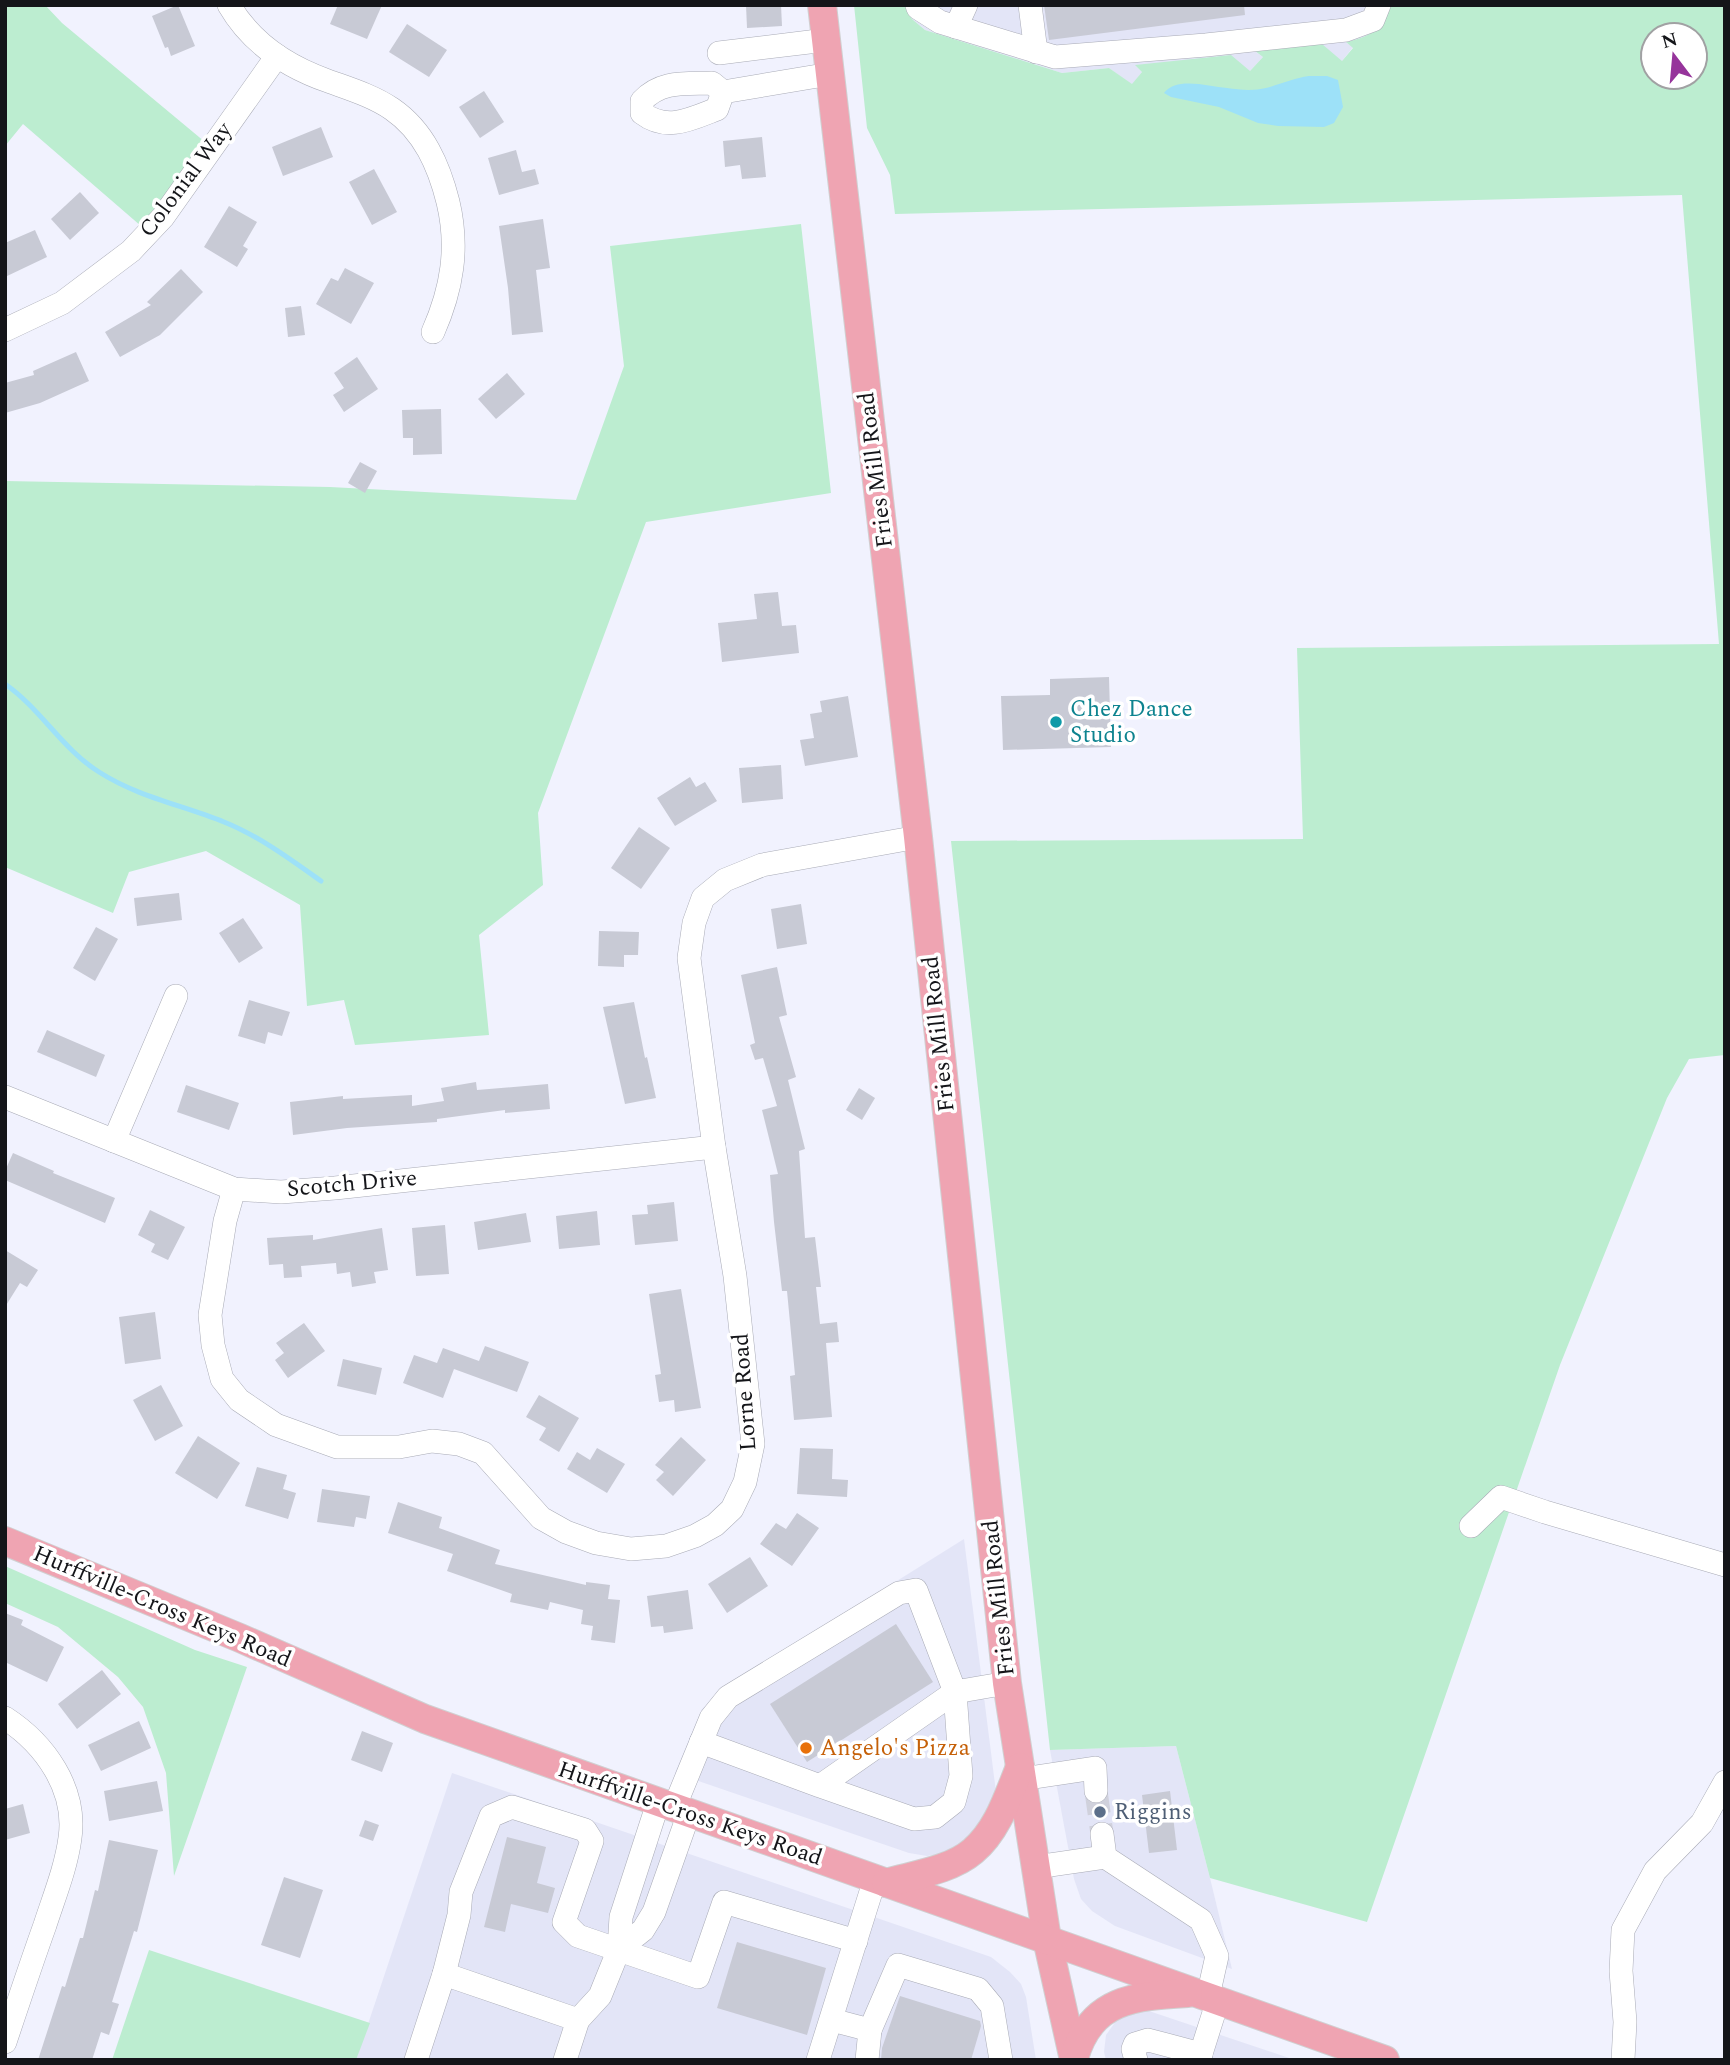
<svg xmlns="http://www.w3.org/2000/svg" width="1730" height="2065" viewBox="0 0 1730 2065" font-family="Spectral,serif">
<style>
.built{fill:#e3e5f7}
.green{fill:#bcedd0;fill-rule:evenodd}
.water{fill:#9de1f8}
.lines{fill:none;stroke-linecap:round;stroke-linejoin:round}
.stream{stroke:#9de1f8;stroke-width:5}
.building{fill:#c8cad5}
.minor-tunnel{stroke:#d0d1dc;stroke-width:23;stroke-dasharray:23 11;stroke-linecap:butt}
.minor-casing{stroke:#a9abb6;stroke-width:24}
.major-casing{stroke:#d0d0d1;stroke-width:30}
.minor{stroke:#fff;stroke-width:23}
.major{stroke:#efa4b2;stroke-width:28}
.culture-dot{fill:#0f9aa8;stroke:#fff;stroke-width:2.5}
.food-dot{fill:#e8710a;stroke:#fff;stroke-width:2.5}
.service-dot{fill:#5c6f8a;stroke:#fff;stroke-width:2.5}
.labels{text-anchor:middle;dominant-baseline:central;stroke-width:7;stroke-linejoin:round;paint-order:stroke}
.street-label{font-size:23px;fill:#141519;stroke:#fff}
.culture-label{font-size:23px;fill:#0d838f;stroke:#fff;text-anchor:start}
.food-label{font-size:23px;fill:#c56008;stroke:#fff;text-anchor:start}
.service-label{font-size:23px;fill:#4e5e75;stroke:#fff;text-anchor:start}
</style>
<rect width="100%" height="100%" fill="#f1f2fe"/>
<!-- built -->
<g class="built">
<path d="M 904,5 L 1390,5 L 1381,27 L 1362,39 L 1347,43 L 1353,47 L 1342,61 L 1256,52 L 1263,57 L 1250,71 L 1136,66 L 1142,72 L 1132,85 L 1109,68 L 1062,73 L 925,30 L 912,19 Z"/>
<path d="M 964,1539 L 996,1792 L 992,1808 L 968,1843 L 946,1853 L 927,1856 L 909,1853 L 675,1773 L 702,1709 L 732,1684 Z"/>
<path d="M 1176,1746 L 1210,1878 L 1232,1969 L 1115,1926 L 1092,1911 L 1081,1899 L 1074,1879 L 1050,1750 Z"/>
<path d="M 452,1773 L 991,1957 L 1010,1972 L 1021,1984 L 1026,1997 L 1036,2060 L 356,2060 Z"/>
<path d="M 1146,2010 L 1295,2060 L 1106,2060 L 1104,2052 L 1106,2035 L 1116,2021 L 1129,2012 Z"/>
</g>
<!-- green -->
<g class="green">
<path d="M 5,5 L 45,5 L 62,23 L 205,142 L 141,226 L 23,124 L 5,146 Z"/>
<path d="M 854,5 L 904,5 L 912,19 L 925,30 L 1062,73 L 1109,68 L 1132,84 L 1142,72 L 1135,65 L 1231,55 L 1250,71 L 1263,57 L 1255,51 L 1322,44 L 1342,61 L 1353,48 L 1346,42 C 1373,36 1379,30 1390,5 L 1725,5 L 1725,1055 L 1689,1059 L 1667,1098 L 1560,1365 L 1367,1922 L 1210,1878 L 1176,1746 L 1050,1750 L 951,841 L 1303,839 L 1297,648 L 1719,644 L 1682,195 L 895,214 L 890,175 L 867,128 ZM 1653,35 L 1695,35 L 1695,77 L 1653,77 Z"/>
<path d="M 801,224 L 831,493 L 646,522 L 538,813 L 543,885 L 479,935 L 489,1035 L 355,1045 L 344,1000 L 307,1006 L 300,905 L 206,851 L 129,872 L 113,913 L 5,867 L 5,481 L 330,487 L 576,500 L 624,366 L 610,246 Z"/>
<path d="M 5,1566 L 195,1650 L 247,1667 L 174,1876 L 166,1773 L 143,1707 L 118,1677 L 58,1627 L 5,1603 Z"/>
<path d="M 149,1950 L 370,2023 L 356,2060 L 112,2060 Z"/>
</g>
<!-- water -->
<path class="water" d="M 1309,76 L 1327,76 L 1338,80 L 1343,107 L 1334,123 L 1324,127 L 1278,126 L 1258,123 L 1219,107 L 1171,97 L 1164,93 C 1177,76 1209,87 1227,88 C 1240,90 1254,91 1266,88 C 1281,84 1294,78 1309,76 Z"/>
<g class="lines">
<!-- stream -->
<path class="stream" d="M 5,684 C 41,709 62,749 99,772 C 138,797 182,805 224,822 C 259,836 290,859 321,881"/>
</g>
<!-- building -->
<g class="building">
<path d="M 178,5 L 195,46 L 171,56 L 168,47 L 165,48 L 152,16 Z"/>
<path d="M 338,5 L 382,5 L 367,39 L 330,24 Z"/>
<path d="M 746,5 L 781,5 L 782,26 L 747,28 Z"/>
<path d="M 1044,5 L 1244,5 L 1245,15 L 1049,40 Z"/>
<path d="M 407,24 L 447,50 L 429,77 L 389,52 Z"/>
<path d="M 484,91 L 504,122 L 480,138 L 459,107 Z"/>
<path d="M 321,127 L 333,157 L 283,176 L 272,147 Z"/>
<path d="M 762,137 L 766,177 L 742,179 L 740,165 L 725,167 L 723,141 Z"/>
<path d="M 516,150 L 522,172 L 535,169 L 539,184 L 499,195 L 488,158 Z"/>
<path d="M 374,169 L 397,212 L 372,225 L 349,182 Z"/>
<path d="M 80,192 L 99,213 L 70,240 L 51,219 Z"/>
<path d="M 229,206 L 257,222 L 243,246 L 248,249 L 237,267 L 204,247 Z"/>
<path d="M 543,219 L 550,268 L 536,270 L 543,332 L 512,335 L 508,288 L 499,226 Z"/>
<path d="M 35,230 L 47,257 L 5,277 L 5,243 Z"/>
<path d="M 345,268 L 374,283 L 351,324 L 316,304 L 331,278 L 338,281 Z"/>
<path d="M 181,269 L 203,292 L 160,335 L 120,357 L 105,332 L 151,305 L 147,302 Z"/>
<path d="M 301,306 L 305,335 L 288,337 L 285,308 Z"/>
<path d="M 76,352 L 89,381 L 40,403 L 5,413 L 5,383 L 34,375 L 33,371 Z"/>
<path d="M 357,357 L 378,389 L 344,412 L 333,395 L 344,388 L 334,373 Z"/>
<path d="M 507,373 L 525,394 L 496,419 L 478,399 Z"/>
<path d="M 441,409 L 442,454 L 413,455 L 413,438 L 403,438 L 402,410 Z"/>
<path d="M 360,462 L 377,471 L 365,493 L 348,483 Z"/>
<path d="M 778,592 L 782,626 L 796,625 L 799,653 L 722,662 L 718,623 L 757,619 L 754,594 Z"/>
<path d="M 1109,677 L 1111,747 L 1003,750 L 1001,696 L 1050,695 L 1050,679 Z"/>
<path d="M 848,696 L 858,757 L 805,766 L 800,740 L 814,738 L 810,714 L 822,712 L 820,701 Z"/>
<path d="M 781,765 L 783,799 L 742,803 L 739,768 Z"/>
<path d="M 690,777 L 696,787 L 705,782 L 717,801 L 675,826 L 657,798 Z"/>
<path d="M 639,827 L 670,848 L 641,889 L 611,868 Z"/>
<path d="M 179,893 L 182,920 L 137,926 L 134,898 Z"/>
<path d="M 801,904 L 807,944 L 777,949 L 771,909 Z"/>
<path d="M 243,918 L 263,948 L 239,963 L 219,933 Z"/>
<path d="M 96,927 L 118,939 L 95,981 L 73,968 Z"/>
<path d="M 599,931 L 639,932 L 638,955 L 624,955 L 624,967 L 598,966 Z"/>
<path d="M 777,967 L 787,1015 L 779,1017 L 796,1077 L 788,1080 L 805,1149 L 799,1151 L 805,1238 L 815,1237 L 821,1287 L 816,1287 L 820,1324 L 837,1322 L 839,1342 L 826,1343 L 832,1417 L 794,1420 L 790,1376 L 795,1375 L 787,1291 L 782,1291 L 774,1222 L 770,1175 L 778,1174 L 762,1110 L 777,1106 L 763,1058 L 755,1060 L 750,1045 L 755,1043 L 741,975 Z"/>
<path d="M 249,1000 L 290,1012 L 282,1036 L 268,1032 L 265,1044 L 238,1036 Z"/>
<path d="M 634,1002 L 645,1058 L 647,1057 L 656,1098 L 625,1104 L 603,1007 Z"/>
<path d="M 47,1030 L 105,1055 L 96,1077 L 37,1052 Z"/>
<path d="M 476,1082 L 477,1090 L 548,1084 L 550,1109 L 505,1113 L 505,1110 L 437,1119 L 437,1122 L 347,1128 L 293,1135 L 290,1102 L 343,1096 L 343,1099 L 412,1095 L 412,1106 L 444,1101 L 441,1088 Z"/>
<path d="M 186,1085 L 239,1103 L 229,1130 L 177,1112 Z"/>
<path d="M 859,1088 L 875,1098 L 862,1120 L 846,1110 Z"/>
<path d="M 13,1153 L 54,1171 L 53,1173 L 115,1198 L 105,1223 L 5,1180 L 5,1171 Z"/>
<path d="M 674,1202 L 678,1241 L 635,1245 L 632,1215 L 648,1214 L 647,1205 Z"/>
<path d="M 150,1210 L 185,1227 L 168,1260 L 151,1252 L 155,1244 L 138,1235 Z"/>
<path d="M 597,1211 L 600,1245 L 559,1249 L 556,1216 Z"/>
<path d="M 526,1213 L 531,1242 L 478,1250 L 474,1222 Z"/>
<path d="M 445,1225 L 449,1274 L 416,1276 L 412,1228 Z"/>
<path d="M 382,1228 L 388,1270 L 374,1272 L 376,1283 L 352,1287 L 350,1272 L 337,1274 L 336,1263 L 301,1266 L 302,1277 L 284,1278 L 283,1264 L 269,1265 L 267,1238 L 313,1235 L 313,1240 Z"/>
<path d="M 5,1250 L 38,1270 L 27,1287 L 20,1283 L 5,1307 Z"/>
<path d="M 681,1289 L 701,1408 L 675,1412 L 674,1400 L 659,1402 L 655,1375 L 661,1374 L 649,1294 Z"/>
<path d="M 155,1312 L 161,1359 L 125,1364 L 119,1317 Z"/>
<path d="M 304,1323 L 325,1351 L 288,1378 L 275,1360 L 284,1353 L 276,1343 Z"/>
<path d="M 485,1346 L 529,1362 L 517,1392 L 454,1369 L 443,1398 L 403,1383 L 414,1355 L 437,1363 L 443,1348 L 479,1361 Z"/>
<path d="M 343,1359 L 382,1368 L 376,1395 L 337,1386 Z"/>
<path d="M 161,1385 L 183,1426 L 155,1441 L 133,1400 Z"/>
<path d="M 539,1395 L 579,1418 L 559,1452 L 539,1440 L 546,1428 L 526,1417 Z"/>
<path d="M 198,1436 L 240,1463 L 217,1499 L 175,1473 Z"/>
<path d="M 681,1437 L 706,1460 L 673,1496 L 656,1480 L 664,1472 L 655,1465 Z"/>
<path d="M 597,1448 L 625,1464 L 607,1493 L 567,1469 L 577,1452 L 590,1460 Z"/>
<path d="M 800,1448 L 833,1449 L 832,1479 L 848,1480 L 847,1497 L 797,1494 Z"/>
<path d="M 257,1467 L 287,1475 L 283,1489 L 296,1493 L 288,1519 L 245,1506 Z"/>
<path d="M 322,1489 L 370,1496 L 366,1519 L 356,1517 L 354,1527 L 317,1522 Z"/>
<path d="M 398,1502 L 442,1517 L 439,1528 L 500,1550 L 495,1564 L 586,1585 L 586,1582 L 610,1585 L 608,1599 L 620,1600 L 615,1643 L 591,1640 L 593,1626 L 581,1624 L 583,1610 L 550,1602 L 548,1610 L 510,1602 L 512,1594 L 447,1571 L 453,1554 L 388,1533 Z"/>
<path d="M 797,1513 L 819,1528 L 792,1566 L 760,1544 L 776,1523 L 786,1529 Z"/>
<path d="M 750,1557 L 768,1586 L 727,1613 L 708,1584 Z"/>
<path d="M 688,1590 L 693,1629 L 664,1633 L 663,1626 L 651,1627 L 647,1596 Z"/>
<path d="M 5,1613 L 23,1620 L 21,1625 L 64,1647 L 47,1682 L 5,1662 Z"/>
<path d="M 896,1624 L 933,1682 L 807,1762 L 770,1704 Z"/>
<path d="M 102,1670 L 121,1694 L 77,1729 L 58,1704 Z"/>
<path d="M 139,1721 L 151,1748 L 101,1771 L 88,1745 Z"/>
<path d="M 362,1731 L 393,1743 L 382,1772 L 351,1760 Z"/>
<path d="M 157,1781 L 163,1811 L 109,1821 L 104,1791 Z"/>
<path d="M 1170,1791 L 1177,1850 L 1149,1853 L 1142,1795 Z"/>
<path d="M 23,1804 L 30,1833 L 5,1840 L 5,1809 Z"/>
<path d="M 365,1820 L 379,1825 L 373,1841 L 359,1836 Z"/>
<path d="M 507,1837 L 546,1847 L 537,1883 L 555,1888 L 548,1913 L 511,1904 L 505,1932 L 484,1927 Z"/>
<path d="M 109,1840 L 158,1850 L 137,1932 L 134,1931 L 112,2002 L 119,2004 L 109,2035 L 101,2032 L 92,2060 L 38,2060 L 62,1986 L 65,1987 L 80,1938 L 83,1938 L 95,1890 L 98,1891 Z"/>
<path d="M 284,1877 L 323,1890 L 300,1958 L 261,1945 Z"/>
<path d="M 737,1942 L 826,1968 L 807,2035 L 717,2008 Z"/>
<path d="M 900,1996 L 980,2021 L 981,2026 L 971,2060 L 881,2060 L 882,2048 Z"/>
</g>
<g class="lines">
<!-- minor-tunnel -->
<path class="minor-tunnel" d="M 1096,1791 L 1102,1834"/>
<defs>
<g id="minor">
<path d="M 229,5 C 251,43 288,67 328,81 C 350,89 373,96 392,109 C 424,131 439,166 448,202 C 459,248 452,289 433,332"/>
<path d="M 917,5 L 918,8 L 940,22 L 1055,57 L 1206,45 L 1346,30 L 1373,20 L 1379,5"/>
<path d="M 1030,5 L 1036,52"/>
<path d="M 956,27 L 966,5"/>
<path d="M 719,53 L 826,40"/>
<path d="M 723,92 L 717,109 C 691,119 667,132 642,113 L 642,101 C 661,80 686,84 712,83 L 723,92 L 830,74"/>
<path d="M 5,330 L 62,303 L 131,251 L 163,217 L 277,56"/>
<path d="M 5,1097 L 234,1189 L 281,1192 L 335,1188 L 714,1147"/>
<path d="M 114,1141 L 176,996"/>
<path d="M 234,1189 L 225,1221 L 210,1315 L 213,1345 L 222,1379 L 239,1400 L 276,1425 L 337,1447 L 399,1447 L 432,1441 L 459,1444 L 483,1453 L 541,1518 L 566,1532 L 596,1543 L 631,1549 L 666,1546 L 695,1536 L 715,1525 L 732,1509 L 745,1482 L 753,1444 L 735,1276 L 714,1147 L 689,958 L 694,923 L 703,898 L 725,880 L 762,865 L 918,837"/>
<path d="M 1471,1526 L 1501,1497 L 1545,1512 L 1725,1565"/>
<path d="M 5,1718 C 45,1744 77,1789 70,1838 C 66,1868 54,1897 45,1925 C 31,1964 18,2003 5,2042"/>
<path d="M 701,1742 L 820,1786 L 955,1692 L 961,1776 L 954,1802 L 935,1817 L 914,1819 L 820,1786"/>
<path d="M 1022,1779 L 1095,1768 L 1096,1791"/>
<path d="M 674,1808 L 711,1718 L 728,1697 L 899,1593 L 916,1590 L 955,1692 L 1007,1683"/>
<path d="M 1102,1834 L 1105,1857 L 1201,1920 L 1217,1956 L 1208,1996"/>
<path d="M 1036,1867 L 1105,1857"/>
<path d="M 619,1949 L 643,1930 L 654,1912 L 689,1813"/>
<path d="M 444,1974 L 459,1915 L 461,1892 L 491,1816 L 512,1807 L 585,1830 L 592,1841 L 564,1922 L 578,1936 L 698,1977 L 724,1902 L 856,1941"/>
<path d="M 832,2020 L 870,2030 L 898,1965 L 978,1989 L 992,2006 L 1001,2060"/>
<path d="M 416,2060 L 444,1974 L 578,2020"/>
<path d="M 565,2060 L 578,2020 L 600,1996 L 619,1949 L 621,1917 L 658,1803"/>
<path d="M 818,2060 L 875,1879"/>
<path d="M 867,2060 L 870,2030"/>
<path d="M 1136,2060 L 1133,2049 L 1135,2044 L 1148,2040 L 1201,2054"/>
<path d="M 1199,2060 L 1218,2000"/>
<path d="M 1623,2060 L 1625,2022 L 1621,1971 L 1623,1930 L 1655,1871 L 1702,1823 L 1725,1782"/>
</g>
<g id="major">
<path d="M 822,5 L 918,837 L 1007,1683 L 1047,1939 L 1074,2060"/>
<path d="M 5,1541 L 240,1638 L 425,1719 L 1385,2060"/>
<path d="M 886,1883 C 914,1875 951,1870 973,1851 C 998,1830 1008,1796 1020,1767"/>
<path d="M 1074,2058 C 1091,1999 1134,1996 1188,1993"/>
</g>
</defs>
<!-- minor casing -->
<use href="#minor" class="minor-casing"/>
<!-- major casing -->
<use href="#major" class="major-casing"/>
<!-- minor -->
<use href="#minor" class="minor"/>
<!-- major -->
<use href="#major" class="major"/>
</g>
<!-- markers -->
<circle class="culture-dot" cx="1056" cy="722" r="7"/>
<circle class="food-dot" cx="806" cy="1748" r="7"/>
<circle class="service-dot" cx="1100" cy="1812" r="7"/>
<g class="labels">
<!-- street labels -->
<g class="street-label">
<text transform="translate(186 180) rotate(-53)">Colonial Way</text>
<text transform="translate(876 470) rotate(-97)">Fries Mill Road</text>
<text transform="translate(939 1034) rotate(-96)">Fries Mill Road</text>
<text transform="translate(352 1184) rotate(-5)">Scotch Drive</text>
<text transform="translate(745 1392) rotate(-94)">Lorne Road</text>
<text transform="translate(999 1598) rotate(-96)">Fries Mill Road</text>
<text transform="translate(162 1607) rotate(23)">Hurffville-Cross Keys Road</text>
<text transform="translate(690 1814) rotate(19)">Hurffville-Cross Keys Road</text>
</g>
<!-- culture labels -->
<g class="culture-label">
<text x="1070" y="709">Chez Dance<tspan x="1070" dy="26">Studio</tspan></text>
</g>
<!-- food labels -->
<g class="food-label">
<text x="820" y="1748">Angelo's Pizza</text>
</g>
<!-- service labels -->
<g class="service-label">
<text x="1114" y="1812">Riggins</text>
</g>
</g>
<!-- border -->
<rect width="1730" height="2065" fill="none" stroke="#141519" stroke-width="14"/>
<!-- north arrow -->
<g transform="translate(1674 56) rotate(344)"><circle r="33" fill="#ffffff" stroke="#a1a1a3" stroke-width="2"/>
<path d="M0-5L12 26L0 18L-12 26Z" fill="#96349b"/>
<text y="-10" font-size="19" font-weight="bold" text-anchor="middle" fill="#141519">N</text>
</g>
</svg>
